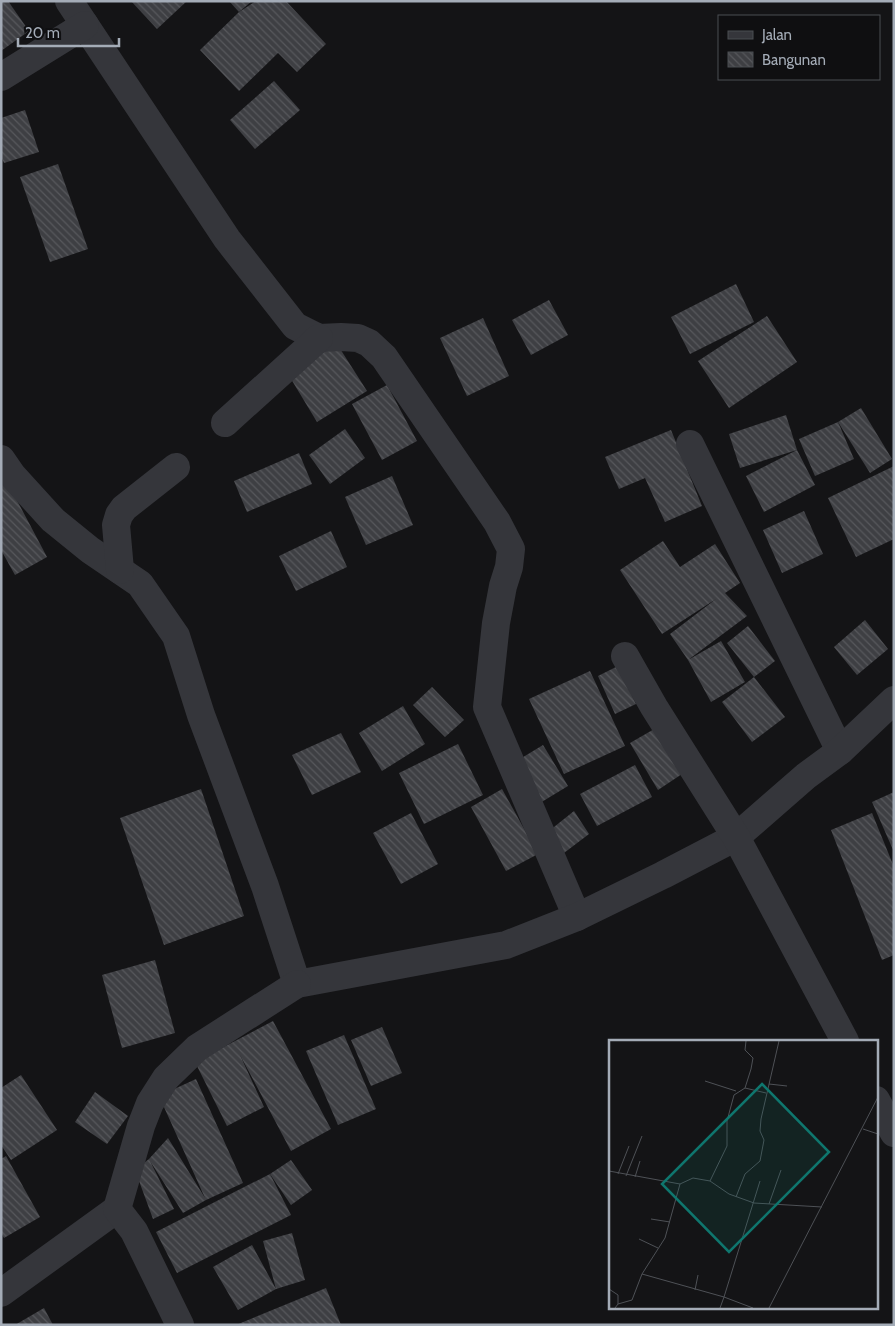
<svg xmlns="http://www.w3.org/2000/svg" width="895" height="1326" viewBox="0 0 895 1326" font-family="Cabin,sans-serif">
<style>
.building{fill:url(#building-back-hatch)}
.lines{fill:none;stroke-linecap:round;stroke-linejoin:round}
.minor{stroke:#35363b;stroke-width:28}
.inset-road{fill:none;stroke:#4e5156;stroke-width:1}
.view{fill:#0f766e;fill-opacity:0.15;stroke:#0f766e;stroke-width:2.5}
.inset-edge{fill:none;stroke:#a4acb7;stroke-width:2.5}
</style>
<defs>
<pattern id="building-back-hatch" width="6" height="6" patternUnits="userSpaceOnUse" patternTransform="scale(1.25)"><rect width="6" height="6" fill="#3e3f43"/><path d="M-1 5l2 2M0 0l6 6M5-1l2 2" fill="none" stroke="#57585c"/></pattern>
</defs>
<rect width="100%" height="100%" fill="#141416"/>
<!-- building -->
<g class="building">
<path d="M 1,1 L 8,1 L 29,31 L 1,51 Z"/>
<path d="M 131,1 L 187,1 L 157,29 Z"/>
<path d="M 229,1 L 252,1 L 239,12 Z"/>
<path d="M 256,1 L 286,1 L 326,44 L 297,72 L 278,53 L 239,91 L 200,50 L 239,12 Z"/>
<path d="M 274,81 L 300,110 L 255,149 L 230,120 Z"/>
<path d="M 25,110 L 39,152 L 4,163 L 1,156 L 1,118 Z"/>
<path d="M 58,164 L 88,249 L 50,262 L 20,177 Z"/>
<path d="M 736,284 L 754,322 L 690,354 L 671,317 Z"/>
<path d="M 549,300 L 568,335 L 531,355 L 512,320 Z"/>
<path d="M 767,316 L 797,362 L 729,408 L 698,361 Z"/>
<path d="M 483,318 L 509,376 L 467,396 L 440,338 Z"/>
<path d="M 337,344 L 367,391 L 317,422 L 288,374 Z"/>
<path d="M 387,385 L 417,441 L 382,460 L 352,404 Z"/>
<path d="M 861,408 L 892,459 L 870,473 L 838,422 Z"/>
<path d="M 786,415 L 797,450 L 815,485 L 764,512 L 746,476 L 797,450 L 740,468 L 729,434 Z"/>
<path d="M 838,422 L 854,459 L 815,476 L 799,439 Z"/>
<path d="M 345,429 L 365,458 L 330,484 L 309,455 Z"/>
<path d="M 671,430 L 702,506 L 665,522 L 645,478 L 619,489 L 605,457 Z"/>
<path d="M 299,453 L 312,484 L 247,512 L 234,481 Z"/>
<path d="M 894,466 L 894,539 L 856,557 L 828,498 Z"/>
<path d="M 3,474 L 47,557 L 15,575 L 1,550 L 1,475 Z"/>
<path d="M 392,476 L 413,525 L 366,545 L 345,497 Z"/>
<path d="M 804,511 L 823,554 L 782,573 L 763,530 Z"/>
<path d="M 331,531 L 347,567 L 296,591 L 279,556 Z"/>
<path d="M 663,541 L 680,567 L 715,544 L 740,583 L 725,593 L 747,616 L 688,660 L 721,641 L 745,682 L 711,702 L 688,660 L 670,634 L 716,599 L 662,634 L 620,570 Z"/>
<path d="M 865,620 L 888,649 L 857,675 L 834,647 Z"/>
<path d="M 748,626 L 775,661 L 754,677 L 727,643 Z"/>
<path d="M 618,666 L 636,704 L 615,714 L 598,676 Z"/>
<path d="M 590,671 L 625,746 L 564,774 L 529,699 Z"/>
<path d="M 754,677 L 785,717 L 752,742 L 722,702 Z"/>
<path d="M 432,687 L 464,720 L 445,737 L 413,705 Z"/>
<path d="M 403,706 L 425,744 L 382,771 L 359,733 Z"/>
<path d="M 656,728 L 685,772 L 658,790 L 630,743 Z"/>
<path d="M 341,733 L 361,772 L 312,795 L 292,755 Z"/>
<path d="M 458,744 L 483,795 L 424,824 L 399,773 Z"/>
<path d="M 543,745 L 568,786 L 540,803 L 515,762 Z"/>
<path d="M 635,765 L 652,797 L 597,826 L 580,794 Z"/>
<path d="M 201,789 L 244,916 L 164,945 L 120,818 Z"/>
<path d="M 502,789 L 538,854 L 506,871 L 471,807 Z"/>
<path d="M 894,792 L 894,852 L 872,802 Z"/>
<path d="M 574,811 L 589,834 L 560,856 L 544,835 Z"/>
<path d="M 411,813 L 438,864 L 401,884 L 373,833 Z"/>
<path d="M 872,813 L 894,867 L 894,955 L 882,960 L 831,830 Z"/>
<path d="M 155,960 L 175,1033 L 122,1048 L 102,975 Z"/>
<path d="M 273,1021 L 331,1129 L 291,1151 L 240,1055 L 264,1107 L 227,1126 L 195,1062 Z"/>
<path d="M 382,1027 L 402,1073 L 371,1086 L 351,1040 Z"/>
<path d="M 344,1035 L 376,1109 L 338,1125 L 306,1051 Z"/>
<path d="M 21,1075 L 57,1130 L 11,1160 L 1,1145 L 1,1088 Z"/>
<path d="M 196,1079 L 243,1183 L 206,1200 L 183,1213 L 150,1161 L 174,1209 L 153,1219 L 135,1170 L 149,1159 L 168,1138 L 205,1198 L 159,1096 Z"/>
<path d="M 95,1092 L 128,1116 L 107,1144 L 75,1122 Z"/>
<path d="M 6,1156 L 40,1217 L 4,1238 L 1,1233 L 1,1159 Z"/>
<path d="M 291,1160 L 312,1190 L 291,1205 L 270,1174 Z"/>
<path d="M 270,1174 L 291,1215 L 177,1273 L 156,1232 Z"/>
<path d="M 292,1233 L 305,1280 L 276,1289 L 238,1310 L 213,1267 L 252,1245 L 276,1289 L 263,1241 Z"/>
<path d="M 326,1288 L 341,1325 L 236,1325 Z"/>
<path d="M 44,1308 L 53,1325 L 15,1325 Z"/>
</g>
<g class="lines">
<!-- minor -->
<g class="minor">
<path d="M 69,1 L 227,239 L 295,326 L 319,338 L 341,337 L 358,338 L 369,343 L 384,357 L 497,522 L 511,549 L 509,567 L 503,586 L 496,623 L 487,707 L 577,917"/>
<path d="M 1,77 L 85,25"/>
<path d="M 225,423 L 319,338"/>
<path d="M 690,444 L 840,751"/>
<path d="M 1,459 L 12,475 L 53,520 L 90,550 L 140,584 L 176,636 L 201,715 L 265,886 L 297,984 L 506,945 L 577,917 L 663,875 L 736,837 L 806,776 L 840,751 L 894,700"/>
<path d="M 120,570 L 116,525 L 119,515 L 124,508 L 176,467"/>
<path d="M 625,656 L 654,707 L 736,837 L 845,1041"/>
<path d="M 876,1100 L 894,1133"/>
<path d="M 1,1293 L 117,1209"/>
<path d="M 180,1325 L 134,1231 L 117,1209 L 141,1126 L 150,1103 L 166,1078 L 197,1048 L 297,984"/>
</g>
</g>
<!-- overview -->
<g transform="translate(609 1040)">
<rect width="269" height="269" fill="#141416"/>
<path class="inset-road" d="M 137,1 L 136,10 L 144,18 L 142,29 L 136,48 L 125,55 L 118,81 L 118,106 L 101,141 L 120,154 L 145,163 L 213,167M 96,41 L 127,51M 160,44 L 178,46M 136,48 L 157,53M 254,89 L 269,94M 0,131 L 71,144M 9,134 L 20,106M 17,136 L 33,96M 26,137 L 31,121M 127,157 L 136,134 L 151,121 L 155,100 L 151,91 L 152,79 L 170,1M 160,164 L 172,130M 42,179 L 61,182M 30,199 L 49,208M 33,234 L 115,257 L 151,141M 0,249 L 9,255 L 9,264M 86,250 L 89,235M 6,268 L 9,264 L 23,260 L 33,234 L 56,198 L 71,144 L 84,138 L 101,141M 111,268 L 115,257 L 144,268M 160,268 L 269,57"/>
<path class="view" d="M 153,44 L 220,112 L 120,212 L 53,144 Z"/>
<rect width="269" height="269" class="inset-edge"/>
</g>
<!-- border -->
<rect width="895" height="1326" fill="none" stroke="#a4acb7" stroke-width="5"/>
<!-- legend -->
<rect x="718" y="15" width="162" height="65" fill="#0f0f11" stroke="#4b4e53"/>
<rect x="728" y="31" width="25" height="8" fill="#35363b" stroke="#4b4e53"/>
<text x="762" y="40" font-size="15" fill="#a4acb7">Jalan</text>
<rect x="728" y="52" width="25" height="15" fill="url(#building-back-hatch)" stroke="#4b4e53"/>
<text x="762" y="65" font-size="15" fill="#a4acb7">Bangunan</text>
<!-- scale -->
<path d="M18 38v8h101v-8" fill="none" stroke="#a4acb7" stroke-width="2.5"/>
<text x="25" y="38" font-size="15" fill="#a4acb7" stroke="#0f0f11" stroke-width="4" paint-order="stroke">20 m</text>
</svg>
